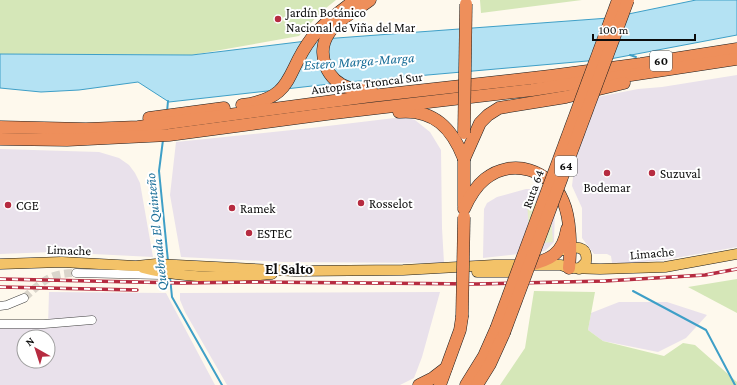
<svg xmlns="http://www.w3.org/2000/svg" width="737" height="385" viewBox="0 0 737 385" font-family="'Crimson Pro',serif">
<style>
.industrial{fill:#e9e1eb;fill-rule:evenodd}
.green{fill:#d5e7b8}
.pitch{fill:#e6eec9}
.water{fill:#b4e2f3;stroke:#3e9fc7}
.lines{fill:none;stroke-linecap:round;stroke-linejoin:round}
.stream{stroke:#3e9fc7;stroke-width:2}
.minor-tunnel{stroke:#dad5cb;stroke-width:8;stroke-dasharray:8 4;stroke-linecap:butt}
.minor-casing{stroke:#3f3f3f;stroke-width:9}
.major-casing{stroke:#1d1d1d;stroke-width:11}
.highway-casing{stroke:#1d1d1d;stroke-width:13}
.minor{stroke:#fff;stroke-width:8}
.major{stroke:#f3c268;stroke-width:10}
.highway{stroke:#ee8f5b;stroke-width:12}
.rail-casing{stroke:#b62b40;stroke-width:3.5}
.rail{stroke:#fff;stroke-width:2;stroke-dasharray:6;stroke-linecap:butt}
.highway-bridge-casing{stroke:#1d1d1d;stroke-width:13;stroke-linecap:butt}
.highway-bridge{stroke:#ee8f5b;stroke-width:12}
.poi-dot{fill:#b62b40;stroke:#fff;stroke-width:1.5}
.labels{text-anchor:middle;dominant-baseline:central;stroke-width:4;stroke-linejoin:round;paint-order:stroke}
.shield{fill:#fff;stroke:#555;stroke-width:1}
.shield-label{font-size:12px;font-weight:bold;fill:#0c0c0c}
.poi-label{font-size:13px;fill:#0c0c0c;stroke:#fff;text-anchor:start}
.street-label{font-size:13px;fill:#0c0c0c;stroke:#fff}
.water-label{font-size:14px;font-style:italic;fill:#1b6f99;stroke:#fff}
.quarter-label{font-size:15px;font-weight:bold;fill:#0c0c0c;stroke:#fff}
</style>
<rect width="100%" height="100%" fill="#fef9ed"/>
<!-- industrial -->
<g class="industrial">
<path d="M 737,75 L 737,247 L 670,259 L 636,263 L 612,263 L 611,256 L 607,254 L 594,254 L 582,238 L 582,208 L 572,186 L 582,100 L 638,89 L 662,87 Z"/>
<path d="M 403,117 L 415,120 L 430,132 L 441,150 L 442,228 L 444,263 L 284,262 L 181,257 L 170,195 L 176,142 L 311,128 Z"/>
<path d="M 0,149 L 99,152 L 119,158 L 129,165 L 135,173 L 140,183 L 153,257 L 53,252 L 0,254 Z"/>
<path d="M 526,189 L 539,189 L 549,196 L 555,208 L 554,242 L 545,251 L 483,258 L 484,209 L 487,203 L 497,197 Z"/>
<path d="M 49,292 L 166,293 L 215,385 L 0,385 L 0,328 L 48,326 ZM 24,337 L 48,337 L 48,361 L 24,361 Z"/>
<path d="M 440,292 L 422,357 L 414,378 L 400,385 L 227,385 L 185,312 L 180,300 L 180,293 Z"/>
<path d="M 619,302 L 667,302 L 707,315 L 686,338 L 658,352 L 603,341 L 588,330 L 591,313 Z"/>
</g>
<!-- green -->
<g class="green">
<path d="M 0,0 L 336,0 L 321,12 L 299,36 L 192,55 L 0,54 Z"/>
<path d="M 480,0 L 582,0 L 481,13 Z"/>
<path d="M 737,279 L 737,313 L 688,287 Z"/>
<path d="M 534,291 L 595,292 L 588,330 L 603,341 L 664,356 L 683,343 L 695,345 L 737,382 L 737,385 L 500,385 L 525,348 Z"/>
</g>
<!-- pitch -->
<path class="pitch" d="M 550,201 L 553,242 L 530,244 L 527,203 Z"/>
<!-- water -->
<path class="water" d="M 696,0 L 737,0 L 737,35 L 610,59 L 348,82 L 169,102 L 138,82 L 79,90 L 41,92 L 0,88 L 0,54 L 192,55 L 323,39 L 609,18 Z"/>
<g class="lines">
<!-- stream -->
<g class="stream">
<path d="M 630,55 L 636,57"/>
<path d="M 167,112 L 168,101"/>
<path d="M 163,140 L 159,171 L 168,261"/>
<path d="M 170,277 L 172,297 L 222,385"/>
<path d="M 633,291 L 706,330 L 735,385"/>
</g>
<!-- minor-tunnel -->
<path class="minor-tunnel" d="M 24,298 C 43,281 50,273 76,273"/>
<defs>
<g id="minor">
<path d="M 76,273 L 161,275"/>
<path d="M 0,306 L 7,305 L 24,298"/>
<path d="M 0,324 L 44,324 L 92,320"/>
</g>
<g id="major">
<path d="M 563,250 C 574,246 589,245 586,262 L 579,269"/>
<path d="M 0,264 L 62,262 L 136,266 L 156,264 L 295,271 L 403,270 L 494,265 L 561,265 L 569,268 L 600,269 L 665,267 L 737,254"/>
<path d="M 143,268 C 184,279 229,278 272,274"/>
<path d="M 477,272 L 513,272"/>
</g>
<g id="highway">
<path d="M 370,0 C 357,10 338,19 329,33 C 315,53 327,82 350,88 C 357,91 364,90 371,89"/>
<path d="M 242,105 C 295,98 285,73 311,39 C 323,23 340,12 355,0"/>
<path d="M 399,112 C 434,109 452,128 464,159"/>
<path d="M 149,118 L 224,108"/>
<path d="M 0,127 L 86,129 L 138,127 L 371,96 L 550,76 L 641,64 L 737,49"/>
<path d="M 0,139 L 67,140 L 169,135 L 334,113 L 532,90 L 737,59"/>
<path d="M 464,159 L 480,123 L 488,115 L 499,108 L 566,97 L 624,83"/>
<path d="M 464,206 L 464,151"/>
<path d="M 464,209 C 469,198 475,187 485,179 C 513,157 550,170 563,201 C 571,219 571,249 569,268"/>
<path d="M 528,265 C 550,260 563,254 567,229"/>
<path d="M 419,385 L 433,378 L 446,368"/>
<path d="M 440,385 L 460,330 L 462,317"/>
<path d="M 466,385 L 484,356 L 496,329"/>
<path d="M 477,385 L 490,364 L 504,333"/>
</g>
</defs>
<!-- minor casing -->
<use href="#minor" class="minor-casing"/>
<!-- major casing -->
<use href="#major" class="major-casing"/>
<!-- highway casing -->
<use href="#highway" class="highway-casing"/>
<!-- minor -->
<use href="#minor" class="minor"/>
<!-- major -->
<use href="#major" class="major"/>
<!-- highway -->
<use href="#highway" class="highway"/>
<defs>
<g id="rail">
<path d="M 0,279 L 181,283 L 252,282 L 477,284 L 605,281 L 705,275 L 737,269"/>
<path d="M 0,287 L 137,290"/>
</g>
</defs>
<!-- rail casing -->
<use href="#rail" class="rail-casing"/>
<!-- rail -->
<use href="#rail" class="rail"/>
<defs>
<g id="highway-bridge">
<path d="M 464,133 L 466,4"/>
<path d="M 462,317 L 464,217"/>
<path d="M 496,329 L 618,0"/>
<path d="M 504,333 L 628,0"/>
</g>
</defs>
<!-- highway-bridge casing -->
<use href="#highway-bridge" class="highway-bridge-casing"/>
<!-- highway-bridge -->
<use href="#highway-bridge" class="highway-bridge"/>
</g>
<!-- markers -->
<g class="poi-dot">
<circle cx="278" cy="19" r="4"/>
<circle cx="607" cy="173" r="4"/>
<circle cx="652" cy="173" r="4"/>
<circle cx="361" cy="203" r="4"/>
<circle cx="8" cy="205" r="4"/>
<circle cx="232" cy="208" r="4"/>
<circle cx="249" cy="233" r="4"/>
</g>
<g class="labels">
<!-- shield labels -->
<g class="shield">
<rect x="650" y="51" width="22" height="20" rx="3"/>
<rect x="555" y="156" width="22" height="20" rx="3"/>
</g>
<g class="shield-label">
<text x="661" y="61">60</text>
<text x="566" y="166">64</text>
</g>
<!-- poi labels -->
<g class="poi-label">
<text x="286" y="12">Jardín Botánico<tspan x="286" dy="15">Nacional de Viña del Mar</tspan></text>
<text x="660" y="173">Suzuval</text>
<text x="607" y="187" text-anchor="middle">Bodemar</text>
<text x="369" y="203">Rosselot</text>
<text x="16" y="205">CGE</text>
<text x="240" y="208">Ramek</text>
<text x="257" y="233">ESTEC</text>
</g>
<!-- street labels -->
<g class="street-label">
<text transform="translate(367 83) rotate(-7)">Autopista Troncal Sur</text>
<text transform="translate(533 189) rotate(-70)">Ruta 64</text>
<text transform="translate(69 250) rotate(2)">Limache</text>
<text transform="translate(652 253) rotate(-5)">Limache</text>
</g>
<!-- water labels -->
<g class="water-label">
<text transform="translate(359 61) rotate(-4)">Estero Marga-Marga</text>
<text transform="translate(156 232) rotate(-96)">Quebrada El Quinteño</text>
</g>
<!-- quarter labels -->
<g class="quarter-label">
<text x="289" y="269">El Salto</text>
</g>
</g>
<!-- north arrow -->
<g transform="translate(36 349) rotate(321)"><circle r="19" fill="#ffffff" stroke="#9e9e9e"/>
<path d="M0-3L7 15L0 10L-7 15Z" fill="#b62b40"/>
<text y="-6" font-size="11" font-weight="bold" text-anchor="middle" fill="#0c0c0c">N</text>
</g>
<!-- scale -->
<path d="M593 34v6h102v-6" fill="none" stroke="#0c0c0c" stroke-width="2"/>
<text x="599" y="34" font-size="12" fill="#0c0c0c" stroke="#ffffff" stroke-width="3" paint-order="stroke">100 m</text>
</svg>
